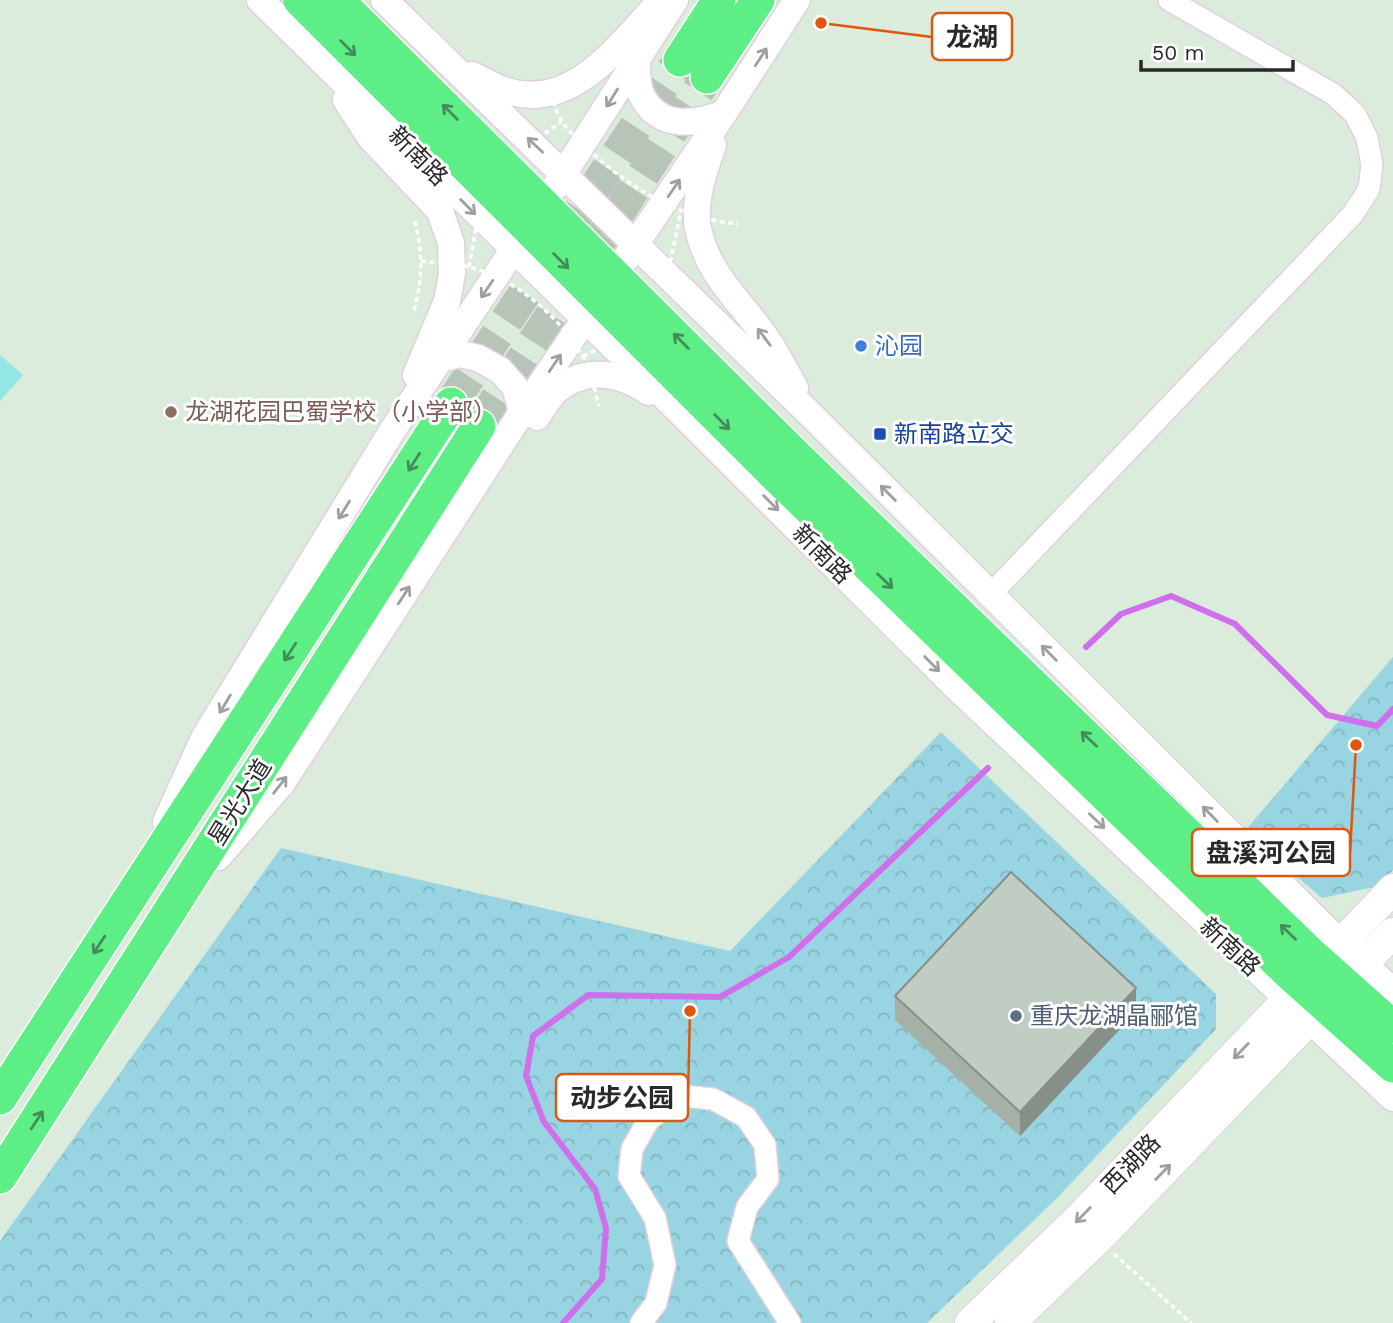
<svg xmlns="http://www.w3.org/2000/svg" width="1393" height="1323" viewBox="0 0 1393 1323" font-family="'Work Sans','Noto Sans SC',sans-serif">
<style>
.park{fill:url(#park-crowns)}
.pitch{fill:#93e8e3}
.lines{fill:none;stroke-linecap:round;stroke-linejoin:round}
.stream{stroke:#d06fec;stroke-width:6}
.primary-tunnel{stroke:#b7c4b8;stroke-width:33;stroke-dasharray:33 17;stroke-linecap:butt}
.minor-casing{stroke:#e2d0dc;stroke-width:24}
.tertiary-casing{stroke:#e2d0dc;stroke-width:29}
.secondary-casing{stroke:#e2d0dc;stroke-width:32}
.primary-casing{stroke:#fff;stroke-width:36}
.path{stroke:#fff;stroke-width:3.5;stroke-dasharray:5 3.5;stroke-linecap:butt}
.minor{stroke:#fff;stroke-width:21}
.tertiary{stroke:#fff;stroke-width:26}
.secondary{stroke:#fff;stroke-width:30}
.primary{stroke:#5dee86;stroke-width:33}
.primary-bridge-casing{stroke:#fff;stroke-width:36;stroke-linecap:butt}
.path-bridge{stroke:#fff;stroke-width:3.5;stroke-dasharray:5 3.5;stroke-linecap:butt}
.primary-bridge{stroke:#5dee86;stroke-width:33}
.wall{fill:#a5b0a7}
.shaded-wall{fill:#869088}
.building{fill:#c0cdc2;stroke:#869088;stroke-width:2}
.oneway{stroke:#438c58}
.oneway2{stroke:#9f9f9f}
.shop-dot{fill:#3f7fe0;stroke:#fff;stroke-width:2.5}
.education-dot{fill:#8d6e63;stroke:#fff;stroke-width:2.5}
.transit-dot{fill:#1a4fb4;stroke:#fff;stroke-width:2.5}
.service-dot{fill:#5c6f8a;stroke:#fff;stroke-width:2.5}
.labels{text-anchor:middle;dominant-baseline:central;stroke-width:6;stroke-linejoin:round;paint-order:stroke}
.street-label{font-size:24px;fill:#292929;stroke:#fff}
.shop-label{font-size:24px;fill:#366cbe;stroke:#fff;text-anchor:start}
.education-label{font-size:24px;fill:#785e54;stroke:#fff;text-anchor:start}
.transit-label{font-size:24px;fill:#164399;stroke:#fff;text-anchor:start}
.service-label{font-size:24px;fill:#4e5e75;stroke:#fff;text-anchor:start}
.leader{fill:none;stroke:#de570d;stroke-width:2.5}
.callout-dot{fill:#de570d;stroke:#fff;stroke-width:2.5}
.callout{fill:#fff;stroke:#de570d;stroke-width:2.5}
.callout-label{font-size:26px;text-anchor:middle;font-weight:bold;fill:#292929}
</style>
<defs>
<pattern id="park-crowns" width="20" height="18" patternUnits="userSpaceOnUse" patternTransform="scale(1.75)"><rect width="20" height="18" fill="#98d4e1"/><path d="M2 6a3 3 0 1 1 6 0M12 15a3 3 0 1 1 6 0" fill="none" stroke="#83b6c1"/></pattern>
</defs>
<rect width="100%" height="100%" fill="#dbebdc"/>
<!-- park -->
<g class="park">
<path d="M 1393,657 L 1393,870 L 1379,886 L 1322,898 L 1244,832 Z"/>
<path d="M 941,732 L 1216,994 L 1216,1029 L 1058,1197 L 927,1323 L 0,1323 L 0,1241 L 281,848 L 730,951 Z"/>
</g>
<!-- pitch -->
<path class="pitch" d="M 0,355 L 23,375 L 0,401 Z"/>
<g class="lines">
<!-- stream -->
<g class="stream">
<path d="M 1086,647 L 1121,614 L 1171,596 L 1235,624 L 1327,715 L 1377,726 L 1393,709"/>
<path d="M 563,1323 L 602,1279 L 606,1228 L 595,1189 L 544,1122 L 526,1076 L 533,1036 L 588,995 L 720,997 L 789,957 L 988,768"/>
</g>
<!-- primary-tunnel -->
<g class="primary-tunnel">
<path d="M 451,404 L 680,60"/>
<path d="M 479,426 L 707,77"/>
</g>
<defs>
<g id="minor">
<path d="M 990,595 L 1353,214 L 1369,189 L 1372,165 L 1367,138 L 1355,114 L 1333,94 L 1169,0"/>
<path d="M 641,1323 L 656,1303 L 665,1265 L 655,1218 L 629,1176 L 632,1149 L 649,1119 L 683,1096 L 713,1099 L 746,1117 L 765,1145 L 768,1179 L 747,1207 L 738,1241 L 790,1323"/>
</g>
<g id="tertiary">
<path d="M 260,0 L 679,411 L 953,684 L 1393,1098"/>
<path d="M 384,0 L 812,416 L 1341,944 L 1393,991"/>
<path d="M 637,58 C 637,70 636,84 642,96 C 659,129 695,125 724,113"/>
<path d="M 472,75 C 484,80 495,88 507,91 C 572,112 620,44 658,4"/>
<path d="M 346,100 L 370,137 L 440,211 L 451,243 L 452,274 L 447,301 L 416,375"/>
<path d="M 713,145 C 704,171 693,201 698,229 C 709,278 743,303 768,341 C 778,356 786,372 795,388"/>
<path d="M 555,187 L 675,0"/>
<path d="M 441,359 L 461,354 L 478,358 L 500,370 L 515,387 L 522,412"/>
<path d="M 537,417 C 543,408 549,397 557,390 C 586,366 620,373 649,392"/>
<path d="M 166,822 L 204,738 L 392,431 L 522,237"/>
<path d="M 218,857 L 282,783 L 522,412 L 724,113 L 797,0"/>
</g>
<g id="secondary">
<path d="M 970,1323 L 1078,1219 L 1393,889"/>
<path d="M 1010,1323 L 1098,1239 L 1393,933"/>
</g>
<g id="primary">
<path d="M 680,60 L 719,0"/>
<path d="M 707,77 L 758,0"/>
<path d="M 0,1098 L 451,404"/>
<path d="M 0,1177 L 479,426"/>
</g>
</defs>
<!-- minor casing -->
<use href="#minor" class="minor-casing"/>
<!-- tertiary casing -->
<use href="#tertiary" class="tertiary-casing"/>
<!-- secondary casing -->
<use href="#secondary" class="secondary-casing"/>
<!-- primary casing -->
<use href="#primary" class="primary-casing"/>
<!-- path -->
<g class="path">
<path d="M 414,310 C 423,279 423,250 414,219"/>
<path d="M 1114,1254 L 1191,1323"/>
</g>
<!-- minor -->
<use href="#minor" class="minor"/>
<!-- tertiary -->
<use href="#tertiary" class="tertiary"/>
<!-- secondary -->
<use href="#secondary" class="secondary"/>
<!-- primary -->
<use href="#primary" class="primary"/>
<defs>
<g id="primary-bridge">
<path d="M 300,0 L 774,474 L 1290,974 L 1393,1066"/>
<path d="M 337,0 L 795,455 L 1312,955 L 1393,1027"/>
</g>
</defs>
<!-- primary-bridge casing -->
<use href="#primary-bridge" class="primary-bridge-casing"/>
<!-- path-bridge -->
<g class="path-bridge">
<path d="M 548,85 C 552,96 555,110 561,120 C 566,129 576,137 583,144 C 625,186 678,218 738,224"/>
<path d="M 524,148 L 561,122"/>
<path d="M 421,261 C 437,263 454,263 469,267 C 514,278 558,315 582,355 C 591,369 594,390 599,406"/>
<path d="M 469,267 L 478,217"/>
<path d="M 661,286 L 670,263 L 681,211"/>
<path d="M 583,356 L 607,345"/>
</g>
<!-- primary-bridge -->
<use href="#primary-bridge" class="primary-bridge"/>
</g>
<!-- wall -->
<path class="wall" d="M 895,996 L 1136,1012 L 1020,1136 L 895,1020 Z"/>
<!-- shaded-wall -->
<path class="shaded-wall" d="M 1136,988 L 1136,1012 L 1020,1136 L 1020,1112 Z"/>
<!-- building -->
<path class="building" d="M 1011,872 L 1136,988 L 1020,1112 L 895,996 Z"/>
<!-- one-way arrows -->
<defs><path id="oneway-shaft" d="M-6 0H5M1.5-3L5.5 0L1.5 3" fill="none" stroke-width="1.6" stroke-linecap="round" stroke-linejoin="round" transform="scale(1.75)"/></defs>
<g class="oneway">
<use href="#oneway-shaft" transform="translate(348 48) rotate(45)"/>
<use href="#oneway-shaft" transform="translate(450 112) rotate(-135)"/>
<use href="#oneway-shaft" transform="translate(561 261) rotate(45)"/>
<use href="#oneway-shaft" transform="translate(681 341) rotate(-135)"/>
<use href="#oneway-shaft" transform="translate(722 422) rotate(45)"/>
<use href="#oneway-shaft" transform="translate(414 462) rotate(123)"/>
<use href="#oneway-shaft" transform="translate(885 581) rotate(44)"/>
<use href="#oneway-shaft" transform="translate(290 652) rotate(123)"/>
<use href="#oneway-shaft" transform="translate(1089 739) rotate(-136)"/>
<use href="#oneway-shaft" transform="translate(1288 932) rotate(-136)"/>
<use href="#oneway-shaft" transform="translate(99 945) rotate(123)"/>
<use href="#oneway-shaft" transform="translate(37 1120) rotate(-57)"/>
</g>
<g class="oneway2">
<use href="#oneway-shaft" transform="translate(761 57) rotate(-57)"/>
<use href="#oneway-shaft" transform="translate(612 98) rotate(122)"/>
<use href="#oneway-shaft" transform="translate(535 145) rotate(-136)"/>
<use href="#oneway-shaft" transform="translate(674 188) rotate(-56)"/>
<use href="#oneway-shaft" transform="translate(468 207) rotate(45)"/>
<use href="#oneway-shaft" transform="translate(487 289) rotate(124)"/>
<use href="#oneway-shaft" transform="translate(764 337) rotate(-127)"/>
<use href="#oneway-shaft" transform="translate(555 363) rotate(-56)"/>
<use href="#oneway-shaft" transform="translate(888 493) rotate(-135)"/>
<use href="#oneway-shaft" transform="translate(771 503) rotate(45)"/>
<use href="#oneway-shaft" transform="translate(344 510) rotate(122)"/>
<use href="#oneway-shaft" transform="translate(404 595) rotate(-57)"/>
<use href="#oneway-shaft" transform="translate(1049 653) rotate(-135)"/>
<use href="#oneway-shaft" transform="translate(932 664) rotate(45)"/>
<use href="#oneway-shaft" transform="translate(225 704) rotate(121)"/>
<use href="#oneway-shaft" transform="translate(280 785) rotate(-52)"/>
<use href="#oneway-shaft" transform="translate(1210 814) rotate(-135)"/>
<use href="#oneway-shaft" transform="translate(1097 821) rotate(43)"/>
<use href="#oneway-shaft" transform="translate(1241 1051) rotate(134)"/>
<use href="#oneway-shaft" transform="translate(1163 1172) rotate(-46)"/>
<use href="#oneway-shaft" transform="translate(1083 1215) rotate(134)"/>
</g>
<!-- markers -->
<circle class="shop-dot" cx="861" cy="346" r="7"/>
<circle class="education-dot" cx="171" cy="412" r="7"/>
<rect class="transit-dot" x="873" y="427" width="14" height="14" rx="3.5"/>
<circle class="service-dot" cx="1016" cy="1016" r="7"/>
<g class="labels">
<!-- street labels -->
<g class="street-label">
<text transform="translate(418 156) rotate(45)">新南路</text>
<text transform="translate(822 554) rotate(45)">新南路</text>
<text transform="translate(240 802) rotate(-58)">星光大道</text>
<text transform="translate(1230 947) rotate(43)">新南路</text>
<text transform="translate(1131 1164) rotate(-46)">西湖路</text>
</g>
<!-- shop labels -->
<g class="shop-label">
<text x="875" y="346">沁园</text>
</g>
<!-- education labels -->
<g class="education-label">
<text x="185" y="412">龙湖花园巴蜀学校（小学部）</text>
</g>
<!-- transit labels -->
<g class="transit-label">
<text x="894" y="434">新南路立交</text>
</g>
<!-- service labels -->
<g class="service-label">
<text x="1030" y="1016">重庆龙湖晶郦馆</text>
</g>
</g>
<!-- callouts -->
<path class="leader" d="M821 23L932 37M1356 745L1350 853M690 1011L688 1098"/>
<g class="callout-dot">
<circle cx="821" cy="23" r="7"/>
<circle cx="1356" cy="745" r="7"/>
<circle cx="690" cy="1011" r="7"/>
</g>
<g class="callout">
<rect x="932" y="13" width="80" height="47" rx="7"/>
<rect x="1192" y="829" width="158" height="47" rx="7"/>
<rect x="556" y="1074" width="132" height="47" rx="7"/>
</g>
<g class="callout-label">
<text x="972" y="46">龙湖</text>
<text x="1271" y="862">盘溪河公园</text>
<text x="622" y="1107">动步公园</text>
</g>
<!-- scale -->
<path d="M1141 60v10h152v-10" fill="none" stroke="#292929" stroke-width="3.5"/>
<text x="1152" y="60" font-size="21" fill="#292929" stroke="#ffffff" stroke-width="5" paint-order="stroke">50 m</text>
</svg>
